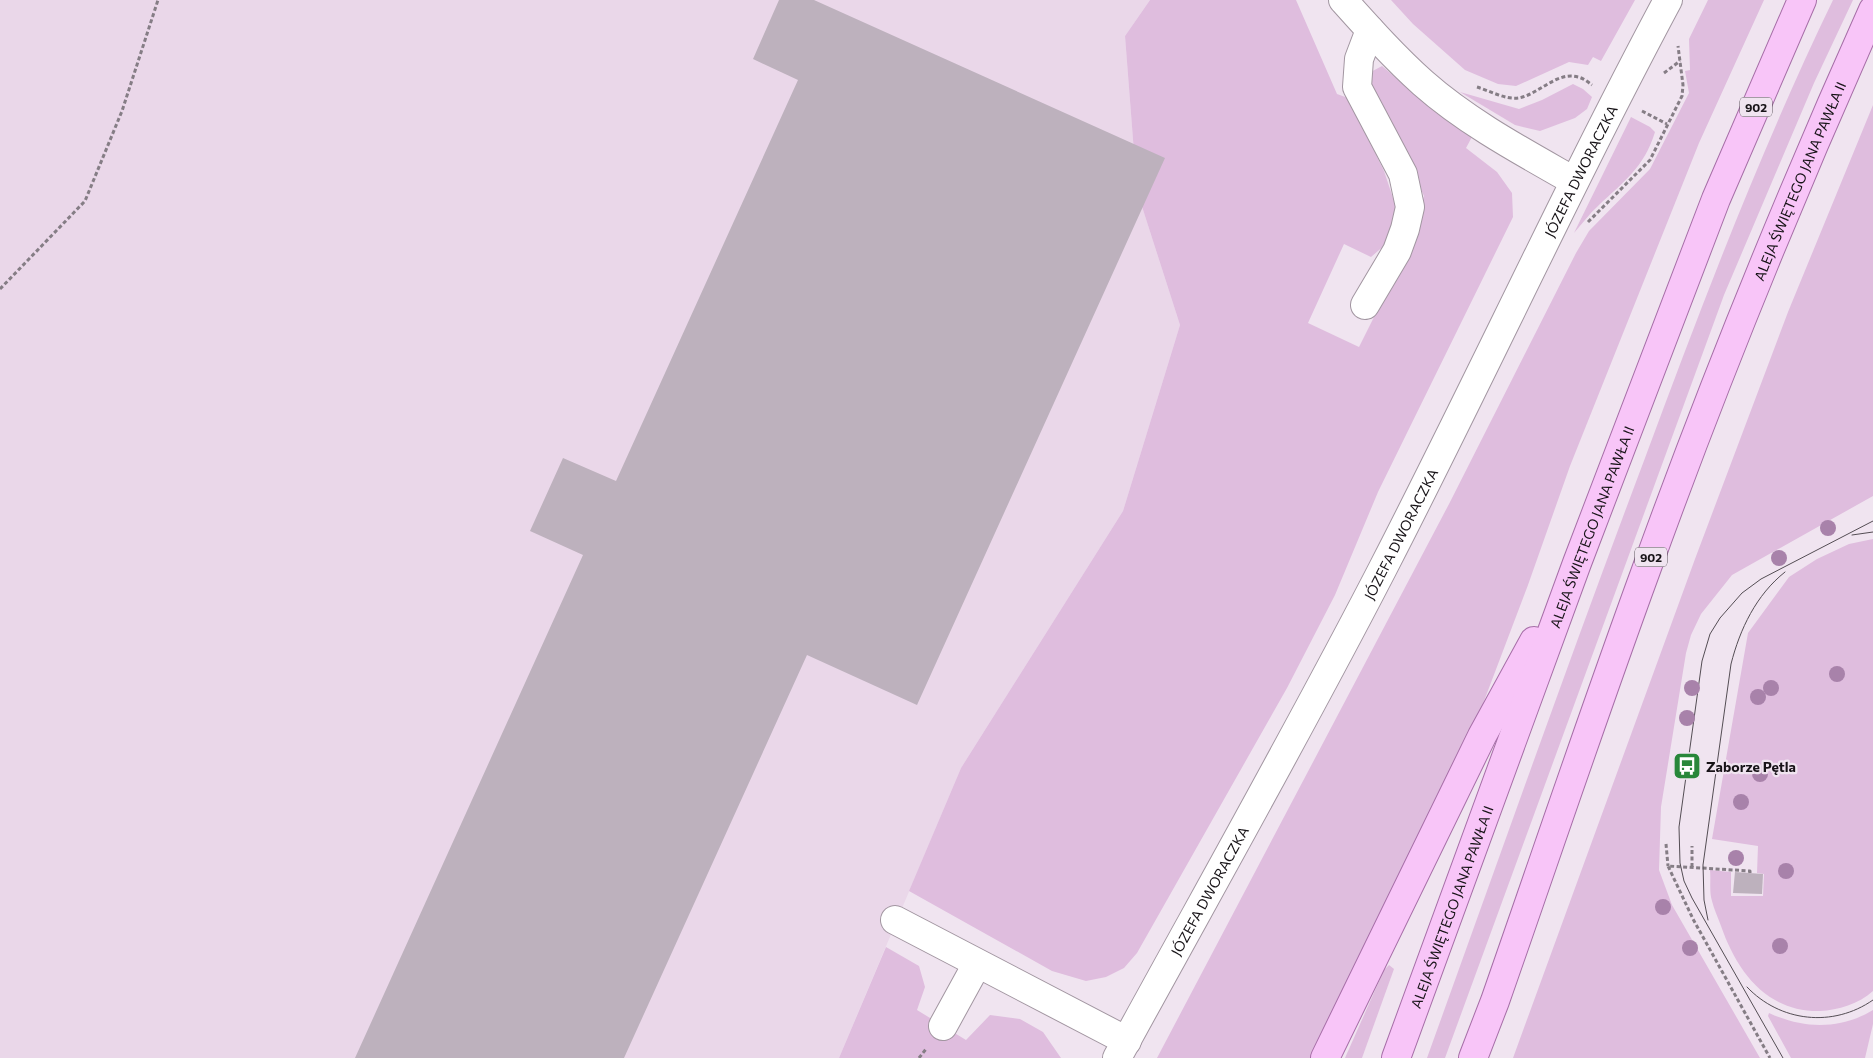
<svg xmlns="http://www.w3.org/2000/svg" width="1873" height="1058" viewBox="0 0 1873 1058" font-family="Commissioner,sans-serif">
<style>
.built{fill:#ead7e9}
.green{fill:#dfbdde}
.building{fill:#bdb1bd}
.lines{fill:none;stroke-linecap:round;stroke-linejoin:round}
.minor-casing{stroke:#a296a1;stroke-width:30}
.major-casing{stroke:#a66ea7;stroke-width:30}
.path{stroke:#857d85;stroke-width:3;stroke-dasharray:4 2.5;stroke-linecap:butt}
.minor{stroke:#fff;stroke-width:28}
.major{stroke:#f8c5f8;stroke-width:28}
.tram{stroke:#544d54;stroke-width:1}
.tree{fill:#a882aa}
.labels{text-anchor:middle;dominant-baseline:central;stroke-width:4.5;stroke-linejoin:round;paint-order:stroke}
.shield{fill:#f0e4f0;stroke:#585258;stroke-width:1}
.shield-label{font-size:12px;font-weight:bold;fill:#171317}
.street-label{font-size:14px;fill:#171317;stroke:#f0e4f0}
.poi-label{font-size:14px;font-weight:bold;fill:#171317;stroke:#f0e4f0;text-anchor:start}
</style>
<rect width="100%" height="100%" fill="#f0e4f0"/>
<!-- built -->
<path class="built" d="M 0,0 L 1150,0 L 1125,36 L 1137,191 L 1180,325 L 1123,511 L 961,768 L 839,1058 L 0,1058 Z"/>
<!-- green -->
<g class="green">
<path d="M 1150,0 L 1296,0 L 1337,94 L 1348,98 L 1384,171 L 1398,213 L 1386,244 L 1371,257 L 1344,244 L 1308,323 L 1359,347 L 1407,251 L 1424,196 L 1406,157 L 1370,92 L 1369,73 L 1382,66 L 1430,107 L 1473,135 L 1466,148 L 1497,172 L 1512,193 L 1513,217 L 1378,492 L 1335,595 L 1287,688 L 1137,953 L 1124,968 L 1106,977 L 1086,981 L 1052,971 L 909,891 L 961,768 L 1123,511 L 1180,325 L 1137,191 L 1125,36 Z"/>
<path d="M 1391,0 L 1635,0 L 1601,61 L 1593,57 L 1588,65 L 1569,62 L 1516,86 L 1498,84 L 1465,70 L 1413,24 Z"/>
<path d="M 1708,0 L 1764,0 L 1699,143 L 1570,466 L 1528,585 L 1473,730 L 1312,1058 L 1157,1058 L 1449,504 L 1576,253 L 1589,231 L 1650,169 L 1689,93 L 1685,71 L 1690,70 L 1689,39 Z"/>
<path d="M 1833,0 L 1853,0 L 1814,83 L 1724,295 L 1445,1058 L 1427,1058 C 1499,858 1570,657 1645,458 C 1702,304 1761,149 1833,0 Z"/>
<path d="M 1573,84 L 1583,89 L 1592,97 L 1587,109 L 1575,118 L 1540,131 L 1515,125 L 1460,92 L 1519,109 L 1542,100 Z"/>
<path d="M 1873,105 L 1873,496 L 1732,575 L 1701,614 L 1691,635 L 1686,653 L 1661,807 L 1659,870 L 1672,905 L 1760,1058 L 1513,1058 L 1695,559 L 1788,312 Z"/>
<path d="M 1631,117 L 1650,127 L 1655,132 C 1644,168 1623,182 1598,206 C 1589,214 1582,224 1574,233 Z"/>
<path d="M 1873,539 L 1873,991 C 1859,1004 1838,1010 1820,1011 C 1767,1012 1737,972 1721,926 C 1718,918 1714,909 1712,901 C 1709,892 1711,880 1710,870 L 1731,872 L 1731,896 L 1763,896 L 1764,874 L 1757,873 L 1758,846 L 1712,839 L 1748,633 L 1789,577 L 1817,559 L 1849,544 Z"/>
<path d="M 886,947 L 919,966 L 925,987 L 917,1010 L 966,1040 L 990,1015 L 1020,1019 L 1043,1032 L 1061,1058 L 839,1058 Z"/>
<path d="M 1389,965 L 1394,969 L 1362,1058 L 1345,1058 L 1384,970 Z"/>
<path d="M 1873,1010 L 1873,1024 L 1865,1058 L 1791,1058 L 1768,1016 L 1769,1013 C 1803,1029 1840,1030 1873,1010 Z"/>
</g>
<!-- building -->
<g class="building">
<path d="M 779,0 L 814,0 L 1165,158 L 917,705 L 807,655 L 624,1058 L 355,1058 L 583,555 L 530,531 L 563,458 L 616,481 L 798,80 L 753,59 Z"/>
<path d="M 1735,872 L 1763,874 L 1762,894 L 1733,893 Z"/>
</g>
<g class="lines">
<defs>
<g id="minor">
<path d="M 1343,0 C 1369,29 1394,57 1423,83 C 1467,122 1523,152 1574,181"/>
<path d="M 1365,305 L 1397,251 L 1405,229 L 1410,207 L 1403,174 L 1357,87 L 1359,59 L 1370,30"/>
<path d="M 895,920 L 1127,1041"/>
<path d="M 943,1026 L 977,964"/>
<path id="s1" d="M 1117,1058 C 1206,895 1298,733 1383,568 C 1480,380 1568,187 1668,0"/>
</g>
<g id="major">
<path d="M 1325,1058 L 1482,736 L 1534,641"/>
<path id="s2" d="M 1396,1058 L 1577,563 L 1716,199 L 1802,0"/>
<path id="s3" d="M 1473,1058 L 1495,1001 C 1545,858 1593,715 1645,573 C 1714,382 1790,195 1873,10"/>
</g>
</defs>
<!-- minor casing -->
<use href="#minor" class="minor-casing"/>
<!-- major casing -->
<use href="#major" class="major-casing"/>
<!-- path -->
<g class="path">
<path d="M 1664,73 L 1680,61"/>
<path d="M 1477,87 C 1490,91 1506,100 1519,98 C 1539,94 1557,71 1578,77 C 1583,78 1588,82 1592,85"/>
<path d="M 1642,111 L 1667,124"/>
<path d="M 1588,222 L 1650,160 L 1682,96 L 1683,85 L 1678,46"/>
<path d="M 0,289 L 85,201 L 122,111 L 158,0"/>
<path d="M 1666,844 L 1668,866"/>
<path d="M 1692,867 L 1692,846"/>
<path d="M 1750,873 L 1750,871 L 1668,866 L 1693,919 L 1770,1058"/>
<path d="M 919,1058 L 926,1049"/>
</g>
<!-- minor -->
<use href="#minor" class="minor"/>
<!-- major -->
<use href="#major" class="major"/>
<!-- tram -->
<g class="tram">
<path d="M 1852,535 L 1873,532"/>
<path d="M 1708,920 L 1704,900 L 1703,865 L 1731,664 C 1740,629 1756,595 1785,572"/>
<path d="M 1747,987 C 1780,1022 1833,1028 1873,1000"/>
<path d="M 1783,1058 L 1692,898 L 1684,881 L 1680,863 L 1679,827 L 1702,661 L 1710,634 L 1720,618 L 1742,593 L 1761,579 L 1873,521"/>
</g>
</g>
<!-- trees -->
<g class="tree">
<circle cx="1828" cy="528" r="8"/>
<circle cx="1779" cy="558" r="8"/>
<circle cx="1837" cy="674" r="8"/>
<circle cx="1692" cy="688" r="8"/>
<circle cx="1771" cy="688" r="8"/>
<circle cx="1758" cy="697" r="8"/>
<circle cx="1687" cy="718" r="8"/>
<circle cx="1760" cy="774" r="8"/>
<circle cx="1741" cy="802" r="8"/>
<circle cx="1736" cy="858" r="8"/>
<circle cx="1786" cy="871" r="8"/>
<circle cx="1663" cy="907" r="8"/>
<circle cx="1780" cy="946" r="8"/>
<circle cx="1690" cy="948" r="8"/>
</g>
<!-- icons -->
<defs>
<symbol id="bus-square" viewBox="-11 -11 22 22"><rect x="-9" y="-9" width="18" height="18" rx="4" fill="#28873a" stroke="#f0e4f0"/><path d="M-5-6H5V4H4V6H2V4H-2V6H-4V4H-5ZM-3.5-4V0h7V-4ZM-3.5 1.2v1.5H-2V1.2ZM2 1.2v1.5H3.5V1.2Z" fill="#fff"/></symbol>
</defs>
<g fill-rule="evenodd">
<use href="#bus-square" x="1671" y="750" width="32" height="32"/>
</g>
<g class="labels">
<!-- shield labels -->
<g class="shield">
<rect x="1740" y="97.5" width="32" height="19" rx="4"/>
<rect x="1635" y="547.5" width="32" height="19" rx="4"/>
</g>
<g class="shield-label">
<text x="1756" y="107">902</text>
<text x="1651" y="557">902</text>
</g>
<!-- street labels -->
<g class="street-label">
<text stroke="none"><textPath href="#s1" startOffset="1001">JÓZEFA DWORACZKA</textPath></text>
<text stroke="none"><textPath href="#s3" startOffset="936">ALEJA ŚWIĘTEGO JANA PAWŁA II</textPath></text>
<text stroke="none"><textPath href="#s2" startOffset="566">ALEJA ŚWIĘTEGO JANA PAWŁA II</textPath></text>
<text stroke="none"><textPath href="#s1" startOffset="596">JÓZEFA DWORACZKA</textPath></text>
<text stroke="none"><textPath href="#s1" startOffset="191">JÓZEFA DWORACZKA</textPath></text>
<text stroke="none"><textPath href="#s2" startOffset="161">ALEJA ŚWIĘTEGO JANA PAWŁA II</textPath></text>
</g>
<!-- poi labels -->
<g class="poi-label">
<text x="1706" y="766">Zaborze Pętla</text>
</g>
</g>
</svg>
